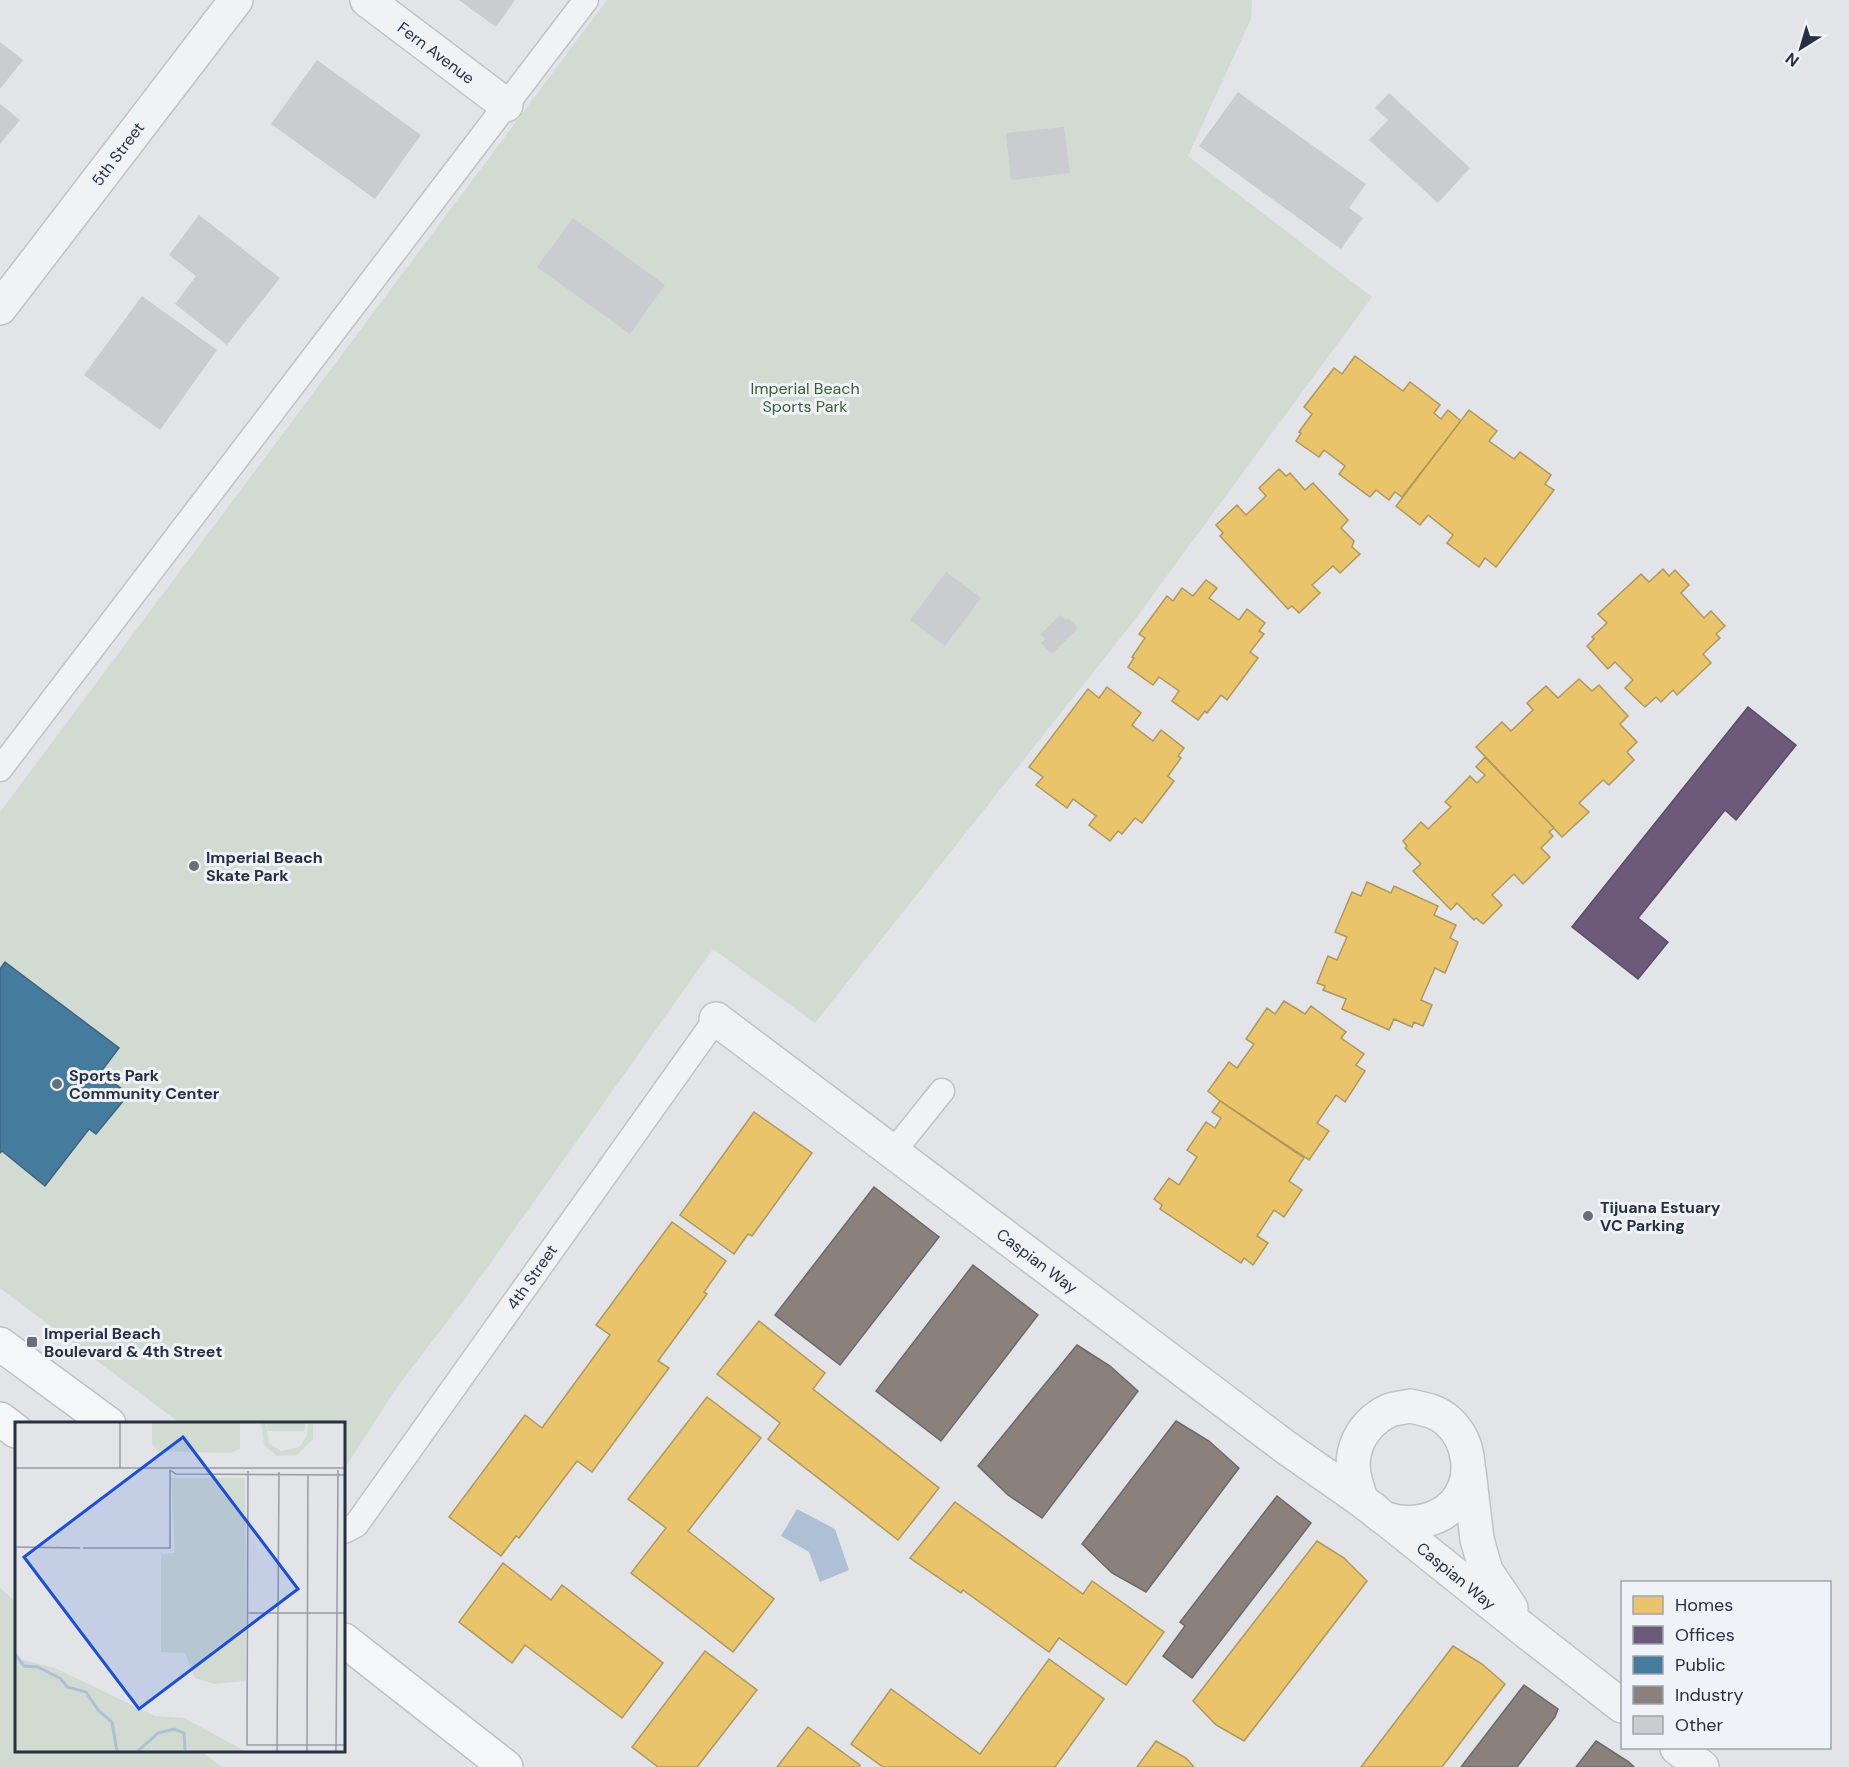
<svg xmlns="http://www.w3.org/2000/svg" width="1849" height="1767" viewBox="0 0 1849 1767" font-family="'DM Sans',sans-serif">
<style>
.green{fill:#d2dbd2}
.water{fill:#aec0d5}
.homes{fill:#e9c46a;stroke:#af985e;stroke-width:1.5}
.offices{fill:#6d597a;stroke:#584d69;stroke-width:1.5}
.public{fill:#457b9d;stroke:#3c6482;stroke-width:1.5}
.industry{fill:#8a817c;stroke:#6c696b;stroke-width:1.5}
.building{fill:#cacccf}
.lines{fill:none;stroke-linecap:round;stroke-linejoin:round}
.service-casing{stroke:#c0c2c5;stroke-width:27}
.minor-casing{stroke:#c0c2c5;stroke-width:36}
.primary-casing{stroke:#bdc1c5;stroke-width:36}
.service{stroke:#f1f2f4;stroke-width:24}
.minor{stroke:#f1f2f4;stroke-width:33}
.primary{stroke:#f5f6f7;stroke-width:33}
.poi-dot{fill:#686f7c;stroke:#eff2f7;stroke-width:2}
.labels{text-anchor:middle;dominant-baseline:central;stroke-width:6;stroke-linejoin:round;paint-order:stroke}
.street-label{font-size:16px;fill:#273042;stroke:#eff2f7}
.park-label{font-size:16px;fill:#3a5f33;stroke:#eff2f7}
.poi-label{font-size:16px;font-weight:bold;fill:#273042;stroke:#eff2f7;text-anchor:start}
.inset-river{fill:none;stroke:#aec0d5;stroke-width:3}
.inset-road{fill:none;stroke:#979ca5;stroke-width:1.5}
.view{fill:#1d4ed8;fill-opacity:0.15;stroke:#1d4ed8;stroke-width:3}
.inset-edge{fill:none;stroke:#273042;stroke-width:3}
</style>
<rect width="100%" height="100%" fill="#e2e4e7"/>
<!-- green -->
<g class="green">
<path d="M 607,0 L 1252,0 L 1251,19 L 1188,156 L 1372,297 L 1133,622 L 815,1023 L 713,949 L 467,1296 L 397,1387 L 345,1468 L 344,1476 L 344,1424 L 180,1423 L 0,1288 L 0,812 Z"/>
<path d="M 0,1588 L 16,1602 L 16,1750 L 201,1751 L 222,1767 L 0,1767 Z"/>
</g>
<!-- water -->
<path class="water" d="M 797,1509 L 835,1529 L 849,1570 L 820,1582 L 809,1552 L 781,1536 Z"/>
<!-- homes -->
<g class="homes">
<path d="M 1355,356 L 1403,391 L 1410,382 L 1440,405 L 1434,413 L 1441,419 L 1448,410 L 1461,421 L 1402,497 L 1395,492 L 1389,500 L 1376,490 L 1370,497 L 1339,474 L 1345,466 L 1324,450 L 1319,457 L 1296,441 L 1301,433 L 1299,432 L 1312,414 L 1304,407 L 1334,368 L 1342,374 Z"/>
<path d="M 1469,410 L 1497,431 L 1489,441 L 1514,459 L 1520,452 L 1551,475 L 1545,484 L 1554,490 L 1496,567 L 1485,558 L 1479,567 L 1447,543 L 1453,535 L 1428,515 L 1420,525 L 1396,506 Z"/>
<path d="M 1279,469 L 1286,476 L 1290,473 L 1305,490 L 1313,483 L 1348,520 L 1341,528 L 1354,541 L 1352,547 L 1360,554 L 1340,573 L 1333,566 L 1312,585 L 1320,593 L 1299,613 L 1292,606 L 1288,609 L 1220,536 L 1223,533 L 1216,525 L 1237,505 L 1246,515 L 1266,496 L 1259,488 Z"/>
<path d="M 1663,569 L 1669,576 L 1675,570 L 1689,585 L 1681,593 L 1704,618 L 1711,611 L 1725,626 L 1716,634 L 1720,638 L 1703,654 L 1711,663 L 1677,695 L 1673,690 L 1661,702 L 1656,697 L 1645,707 L 1625,688 L 1633,680 L 1615,662 L 1608,669 L 1587,646 L 1594,639 L 1592,637 L 1607,623 L 1598,614 L 1641,574 L 1649,582 Z"/>
<path d="M 1206,580 L 1217,588 L 1209,598 L 1239,620 L 1247,609 L 1265,623 L 1259,631 L 1264,634 L 1250,652 L 1258,658 L 1227,700 L 1221,695 L 1207,713 L 1205,711 L 1198,720 L 1172,701 L 1179,691 L 1159,677 L 1153,685 L 1128,667 L 1134,658 L 1132,657 L 1145,638 L 1139,634 L 1167,596 L 1173,601 L 1182,588 L 1193,596 Z"/>
<path d="M 1579,679 L 1592,691 L 1599,685 L 1628,716 L 1620,724 L 1637,742 L 1627,752 L 1634,760 L 1609,785 L 1603,780 L 1579,803 L 1589,812 L 1562,837 L 1476,747 L 1502,722 L 1511,731 L 1533,710 L 1527,703 L 1546,686 L 1558,698 Z"/>
<path d="M 1107,687 L 1141,713 L 1132,725 L 1153,741 L 1161,730 L 1184,748 L 1178,756 L 1181,758 L 1168,776 L 1174,781 L 1142,823 L 1135,818 L 1122,834 L 1118,831 L 1110,841 L 1089,825 L 1096,816 L 1073,799 L 1067,808 L 1036,785 L 1043,777 L 1029,767 L 1088,689 L 1099,698 Z"/>
<path d="M 1485,757 L 1554,828 L 1549,832 L 1553,836 L 1541,848 L 1550,857 L 1523,884 L 1514,874 L 1492,895 L 1502,905 L 1483,924 L 1476,918 L 1474,920 L 1457,903 L 1451,910 L 1413,871 L 1421,864 L 1405,848 L 1407,846 L 1403,841 L 1421,822 L 1428,829 L 1451,807 L 1445,802 L 1470,776 L 1477,783 L 1485,775 L 1476,767 Z"/>
<path d="M 1367,882 L 1391,893 L 1394,886 L 1438,906 L 1434,915 L 1456,925 L 1450,938 L 1458,942 L 1445,973 L 1435,968 L 1421,1000 L 1432,1005 L 1423,1026 L 1414,1022 L 1412,1027 L 1394,1019 L 1389,1030 L 1342,1009 L 1346,999 L 1323,990 L 1325,986 L 1317,983 L 1328,956 L 1337,960 L 1347,937 L 1335,932 L 1352,892 L 1361,896 Z"/>
<path d="M 1284,1001 L 1305,1014 L 1311,1006 L 1346,1032 L 1341,1038 L 1364,1054 L 1356,1065 L 1365,1071 L 1345,1102 L 1336,1095 L 1317,1123 L 1329,1131 L 1309,1160 L 1220,1101 L 1208,1091 L 1229,1062 L 1237,1068 L 1254,1044 L 1246,1039 L 1267,1008 L 1275,1014 Z"/>
<path d="M 1220,1101 L 1304,1158 L 1289,1181 L 1302,1190 L 1284,1217 L 1274,1210 L 1257,1236 L 1268,1243 L 1253,1265 L 1244,1258 L 1241,1263 L 1160,1209 L 1162,1205 L 1154,1199 L 1169,1178 L 1179,1185 L 1197,1157 L 1187,1150 L 1206,1122 L 1215,1128 L 1221,1118 L 1212,1112 Z"/>
<path d="M 754,1112 L 812,1153 L 752,1236 L 748,1234 L 734,1254 L 680,1215 Z"/>
<path d="M 672,1222 L 726,1261 L 704,1292 L 707,1294 L 658,1361 L 669,1368 L 592,1472 L 577,1461 L 519,1538 L 516,1536 L 501,1556 L 449,1517 L 525,1415 L 542,1428 L 610,1335 L 596,1325 Z"/>
<path d="M 759,1321 L 825,1373 L 813,1389 L 939,1488 L 898,1540 L 768,1439 L 780,1423 L 717,1374 Z"/>
<path d="M 707,1397 L 761,1438 L 688,1531 L 774,1599 L 733,1652 L 631,1573 L 666,1528 L 628,1499 Z"/>
<path d="M 955,1502 L 1083,1594 L 1092,1581 L 1164,1632 L 1126,1685 L 1059,1638 L 1049,1652 L 963,1590 L 961,1593 L 910,1558 Z"/>
<path d="M 1317,1541 L 1344,1558 L 1367,1581 L 1244,1741 L 1216,1725 L 1193,1701 Z"/>
<path d="M 503,1563 L 551,1600 L 562,1585 L 663,1663 L 622,1718 L 525,1645 L 512,1663 L 459,1622 Z"/>
<path d="M 1453,1646 L 1482,1664 L 1505,1684 L 1442,1767 L 1361,1767 Z"/>
<path d="M 705,1651 L 757,1690 L 697,1767 L 658,1767 L 632,1747 Z"/>
<path d="M 1049,1659 L 1104,1699 L 1055,1767 L 883,1767 L 851,1744 L 891,1689 L 980,1754 Z"/>
<path d="M 808,1727 L 860,1765 L 859,1767 L 777,1767 Z"/>
<path d="M 1156,1741 L 1186,1758 L 1194,1767 L 1137,1767 Z"/>
</g>
<!-- offices -->
<path class="offices" d="M 1748,707 L 1796,745 L 1736,820 L 1725,810 L 1638,918 L 1668,942 L 1638,979 L 1572,927 Z"/>
<!-- public -->
<path class="public" d="M 5,962 L 119,1048 L 100,1073 L 129,1094 L 96,1134 L 89,1129 L 45,1186 L 2,1151 L 0,1153 L 0,969 Z"/>
<!-- industry -->
<g class="industry">
<path d="M 874,1187 L 939,1237 L 840,1365 L 775,1315 Z"/>
<path d="M 973,1265 L 1038,1315 L 941,1441 L 876,1391 Z"/>
<path d="M 1077,1345 L 1110,1366 L 1138,1391 L 1042,1518 L 1008,1495 L 978,1466 Z"/>
<path d="M 1176,1421 L 1209,1441 L 1239,1468 L 1146,1592 L 1112,1573 L 1082,1544 Z"/>
<path d="M 1277,1496 L 1311,1523 L 1192,1678 L 1163,1656 L 1185,1626 L 1180,1622 Z"/>
<path d="M 1524,1685 L 1558,1709 L 1555,1717 L 1517,1767 L 1461,1767 Z"/>
<path d="M 1596,1741 L 1629,1762 L 1634,1767 L 1576,1767 Z"/>
</g>
<!-- building -->
<g class="building">
<path d="M 459,0 L 515,0 L 496,27 Z"/>
<path d="M 0,42 L 23,60 L 0,89 Z"/>
<path d="M 317,60 L 421,135 L 375,199 L 271,124 Z"/>
<path d="M 1238,92 L 1366,184 L 1349,208 L 1363,218 L 1341,249 L 1199,146 Z"/>
<path d="M 1389,93 L 1470,168 L 1438,203 L 1369,140 L 1388,120 L 1375,108 Z"/>
<path d="M 0,104 L 20,120 L 0,144 Z"/>
<path d="M 1064,127 L 1070,173 L 1011,180 L 1006,133 Z"/>
<path d="M 199,215 L 280,278 L 227,345 L 175,304 L 196,276 L 169,255 Z"/>
<path d="M 573,218 L 665,285 L 630,334 L 537,267 Z"/>
<path d="M 142,296 L 217,350 L 160,430 L 84,375 Z"/>
<path d="M 946,572 L 981,598 L 945,646 L 910,620 Z"/>
<path d="M 1060,615 L 1066,620 L 1068,618 L 1078,628 L 1052,654 L 1041,643 L 1046,639 L 1041,634 Z"/>
</g>
<g class="lines">
<defs>
<g id="service">
<path d="M 0,769 L 586,0"/>
<path d="M 893,1152 L 942,1091"/>
<path d="M 344,1531 L 356,1525 L 716,1019"/>
</g>
<g id="minor">
<path d="M 367,0 L 506,105"/>
<path d="M 0,308 L 236,0"/>
<path d="M 716,1019 L 1284,1446 L 1361,1500"/>
<path d="M 1410,1406 C 1424,1409 1437,1411 1448,1421 C 1470,1441 1476,1479 1455,1503 C 1439,1521 1410,1527 1387,1519 C 1382,1518 1377,1512 1373,1509 C 1370,1506 1364,1504 1362,1500 C 1359,1496 1358,1488 1356,1483 C 1347,1454 1360,1425 1388,1411 C 1394,1408 1403,1408 1410,1406 Z"/>
<path d="M 1469,1471 L 1477,1539 L 1486,1571 L 1511,1608"/>
<path d="M 1386,1519 L 1527,1632 L 1622,1706"/>
<path d="M 1677,1748 L 1702,1767"/>
</g>
<g id="primary">
<path d="M 0,1344 L 109,1424"/>
<path d="M 0,1419 L 16,1431"/>
<path d="M 344,1640 L 506,1767"/>
</g>
</defs>
<!-- service casing -->
<use href="#service" class="service-casing"/>
<!-- minor casing -->
<use href="#minor" class="minor-casing"/>
<!-- primary casing -->
<use href="#primary" class="primary-casing"/>
<!-- service -->
<use href="#service" class="service"/>
<!-- minor -->
<use href="#minor" class="minor"/>
<!-- primary -->
<use href="#primary" class="primary"/>
</g>
<!-- markers -->
<g class="poi-dot">
<circle cx="194" cy="866" r="6"/>
<circle cx="57" cy="1084" r="6"/>
<circle cx="1588" cy="1216" r="6"/>
<rect x="26" y="1336" width="12" height="12" rx="3"/>
</g>
<g class="labels">
<!-- street labels -->
<g class="street-label">
<text transform="translate(436 53) rotate(37)">Fern Avenue</text>
<text transform="translate(118 154) rotate(-53)">5th Street</text>
<text transform="translate(1037 1261) rotate(37)">Caspian Way</text>
<text transform="translate(532 1277) rotate(-55)">4th Street</text>
<text transform="translate(1456 1576) rotate(39)">Caspian Way</text>
</g>
<!-- park labels -->
<g class="park-label">
<text x="805" y="388">Imperial Beach<tspan x="805" dy="18">Sports Park</tspan></text>
</g>
<!-- poi labels -->
<g class="poi-label">
<text x="206" y="857">Imperial Beach<tspan x="206" dy="18">Skate Park</tspan></text>
<text x="69" y="1075">Sports Park<tspan x="69" dy="18">Community Center</tspan></text>
<text x="1600" y="1207">Tijuana Estuary<tspan x="1600" dy="18">VC Parking</tspan></text>
<text x="44" y="1333">Imperial Beach<tspan x="44" dy="18">Boulevard &amp; 4th Street</tspan></text>
</g>
</g>
<!-- overview -->
<g transform="translate(15 1422)">
<rect width="330" height="330" fill="#e2e4e7"/>
<path d="M 137,1 L 225,1 L 225,27 L 215,31 L 143,29 L 137,22 ZM 246,1 L 251,1 L 254,21 L 266,29 L 285,25 L 292,13 L 293,1 L 298,1 L 298,17 L 282,33 L 262,34 L 249,23 ZM 252,1 L 290,1 L 290,9 L 252,9 ZM 156,56 L 230,56 L 231,259 L 199,262 L 180,256 L 170,231 L 146,230 L 146,132 L 160,131 ZM 0,236 L 40,246 L 140,294 L 169,296 L 230,329 L 0,329 Z" fill="#d2dbd2"/>
<path class="inset-river" d="M 0,232 L 9,244 L 23,245 L 46,257 L 52,265 L 71,270 L 84,289 L 97,300 L 102,329M 123,329 L 143,311 L 159,307 L 169,311 L 170,328"/>
<path class="inset-road" d="M 105,1 L 105,47M 0,46 L 330,46M 155,48 L 161,52 L 330,53M 233,49 L 232,323 L 330,323M 0,125 L 65,126M 68,126 L 155,126 L 155,48M 233,191 L 330,191M 262,329 L 264,50M 292,329 L 293,52M 321,329 L 323,48"/>
<path class="view" d="M 168,15 L 283,167 L 124,287 L 9,135 Z"/>
<rect width="330" height="330" class="inset-edge"/>
</g>
<!-- legend -->
<rect x="1621" y="1581" width="210" height="168" fill="#eff2f7" stroke="#9fa4af" stroke-width="1.5"/>
<rect x="1633" y="1596" width="30" height="18" fill="#e9c46a" stroke="#9fa4af" stroke-width="1.5"/>
<text x="1675" y="1611" font-size="18" fill="#273042">Homes</text>
<rect x="1633" y="1626" width="30" height="18" fill="#6d597a" stroke="#9fa4af" stroke-width="1.5"/>
<text x="1675" y="1641" font-size="18" fill="#273042">Offices</text>
<rect x="1633" y="1656" width="30" height="18" fill="#457b9d" stroke="#9fa4af" stroke-width="1.5"/>
<text x="1675" y="1671" font-size="18" fill="#273042">Public</text>
<rect x="1633" y="1686" width="30" height="18" fill="#8a817c" stroke="#9fa4af" stroke-width="1.5"/>
<text x="1675" y="1701" font-size="18" fill="#273042">Industry</text>
<rect x="1633" y="1716" width="30" height="18" fill="#cacccf" stroke="#9fa4af" stroke-width="1.5"/>
<text x="1675" y="1731" font-size="18" fill="#273042">Other</text>
<!-- north arrow -->
<g transform="translate(1801 48) rotate(217)" stroke="#eff2f7" stroke-width="4.5" paint-order="stroke">
<path d="M0-4.5L10 22L0 15L-10 22Z" fill="#273042"/>
<text y="-9" font-size="16" font-weight="bold" text-anchor="middle" fill="#273042">N</text>
</g>
</svg>
